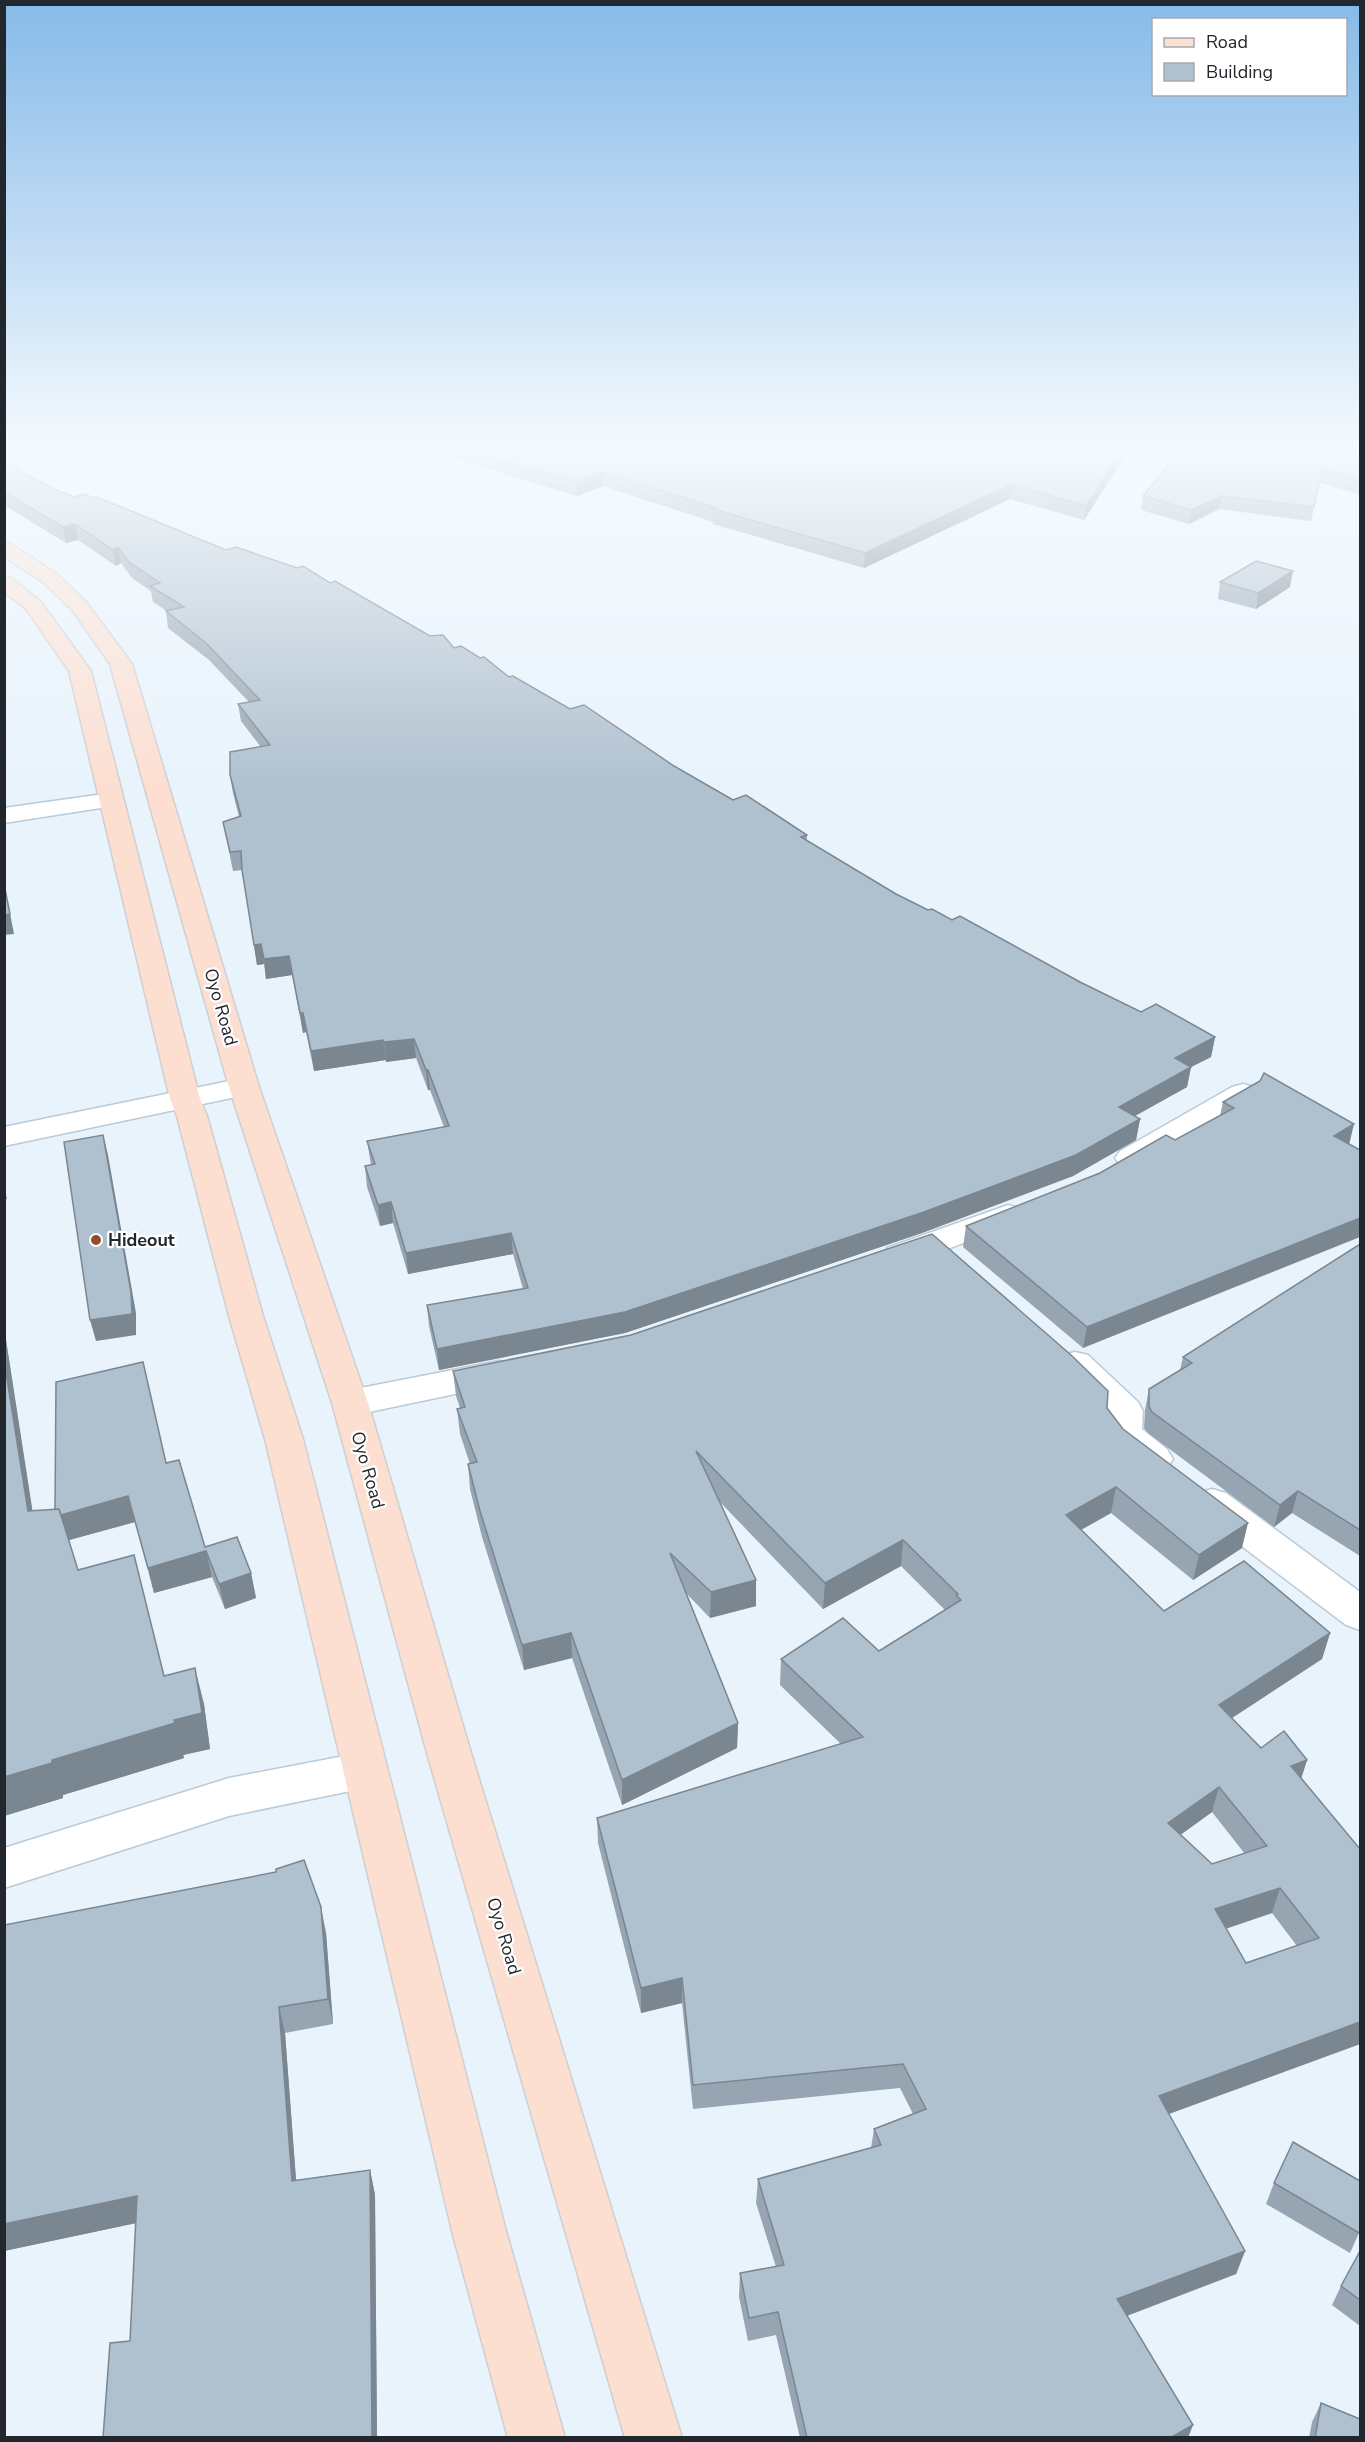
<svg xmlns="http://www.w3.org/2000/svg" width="1365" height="2442" viewBox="0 0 1365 2442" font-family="'Nunito Sans',sans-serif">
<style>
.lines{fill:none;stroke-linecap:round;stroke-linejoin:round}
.minor-casing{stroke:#b9cad8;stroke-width:3}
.major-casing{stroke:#cecfd1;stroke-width:3}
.minor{fill:#fff;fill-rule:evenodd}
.major{fill:#fcdfd1;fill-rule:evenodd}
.wall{fill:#96a5b1;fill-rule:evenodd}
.shaded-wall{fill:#7a8690}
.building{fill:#afc0ce;stroke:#7a8690;stroke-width:1.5;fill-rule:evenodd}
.poi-dot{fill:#934c27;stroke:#fff;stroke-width:2}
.labels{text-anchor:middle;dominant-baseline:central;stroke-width:4.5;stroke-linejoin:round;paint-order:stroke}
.street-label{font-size:18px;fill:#21272d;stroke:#fff}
.poi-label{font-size:18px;font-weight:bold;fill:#21272d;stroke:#fff;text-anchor:start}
</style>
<rect width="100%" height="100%" fill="#e9f3fc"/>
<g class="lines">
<defs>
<g id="minor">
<path d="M 111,793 L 120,795 L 123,800 L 120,805 L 4,823 L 4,808 Z"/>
<path d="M 244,1078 L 255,1081 L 259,1087 L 255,1093 L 4,1146 L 4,1127 Z"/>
<path d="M 1243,1084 L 1254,1087 L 1258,1093 L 1254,1099 L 1142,1165 L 1131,1168 L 1120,1165 L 1115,1158 L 1120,1151 L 1232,1087 Z"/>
<path d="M 1008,1205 L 1020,1208 L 1024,1215 L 1020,1222 L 899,1267 L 887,1264 L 882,1256 L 887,1248 Z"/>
<path d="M 1075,1352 L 1088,1355 L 1138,1402 L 1143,1411 L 1142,1429 L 1167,1449 L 1173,1459 L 1167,1469 C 1163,1470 1157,1473 1153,1472 C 1136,1472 1111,1450 1105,1434 C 1103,1428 1106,1420 1106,1415 L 1062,1373 L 1057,1364 L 1062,1355 Z"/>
<path d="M 499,1361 L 512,1364 L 517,1373 L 512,1382 L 350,1416 L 337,1412 L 332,1403 L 337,1394 L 350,1390 Z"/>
<path d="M 1212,1489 L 1226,1493 L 1360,1592 L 1360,1630 L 1346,1625 L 1198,1513 L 1193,1503 L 1198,1493 Z"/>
<path d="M 365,1752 L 381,1757 L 387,1770 L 381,1783 L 365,1788 L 229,1816 L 4,1888 L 4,1848 L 229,1778 Z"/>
</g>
<g id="major">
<path d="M 4,542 L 11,544 L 57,574 L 86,602 L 132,664 L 259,1087 L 368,1403 L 471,1753 L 682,2438 L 625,2438 L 427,1753 L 332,1403 L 229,1087 L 110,664 L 72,610 L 43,582 L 4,557 Z"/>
<path d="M 4,576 L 11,578 L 40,601 L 91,671 L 200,1099 L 207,1116 L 263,1316 L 303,1439 L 506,2231 L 565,2438 L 508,2438 L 452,2231 L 265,1439 L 229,1316 L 177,1116 L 170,1099 L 69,671 L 26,609 L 4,592 Z"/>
</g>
</defs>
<!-- minor casing -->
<use href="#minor" class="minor-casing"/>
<!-- major casing -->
<use href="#major" class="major-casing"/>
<!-- minor -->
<use href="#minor" class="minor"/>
<!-- major -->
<use href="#major" class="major"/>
</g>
<!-- wall -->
<g class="wall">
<path d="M 416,447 L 1131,447 L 1084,520 L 1010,499 L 864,568 L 713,524 L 713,522 L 603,486 L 577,496 Z"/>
<path d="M 1360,447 L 1360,494 L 1319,483 L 1311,521 L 1219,509 L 1189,524 L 1141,510 L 1143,496 Z"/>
<path d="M 4,462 L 52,488 L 74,497 L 93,498 L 226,550 L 330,583 L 430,636 L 570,709 L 674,766 L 733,800 L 807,835 L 807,841 L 896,894 L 928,910 L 952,920 L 1141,1012 L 1215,1037 L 1211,1057 L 1191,1067 L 1187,1087 L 1135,1116 L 1140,1119 L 1136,1140 L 1073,1176 L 922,1233 L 625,1333 L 439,1370 L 429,1326 L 427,1305 L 523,1289 L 513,1254 L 408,1274 L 393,1223 L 380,1226 L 367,1187 L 365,1166 L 371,1165 L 367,1141 L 444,1127 L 430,1090 L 428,1090 L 416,1058 L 386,1062 L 386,1060 L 314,1071 L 306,1032 L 303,1033 L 292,975 L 266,979 L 264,964 L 257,965 L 242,870 L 233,871 L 223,822 L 239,817 L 233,793 L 230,775 L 260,746 L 241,721 L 238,704 L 249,702 L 209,660 L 168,628 L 166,611 L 167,611 L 153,602 L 151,591 L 132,578 L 121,563 L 116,566 L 78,540 L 66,543 L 4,505 Z"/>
<path d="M 1220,582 L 1290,587 L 1256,609 L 1218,599 Z"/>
<path d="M 1223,1102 L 1349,1144 L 1083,1348 L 963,1247 L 966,1226 L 1100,1173 L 1175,1140 L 1220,1116 Z"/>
<path d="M 1360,1244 L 1360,1556 L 1292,1513 L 1274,1527 L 1148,1433 L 1144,1428 L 1145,1410 L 1149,1389 L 1180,1370 L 1183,1357 Z"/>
<path d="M 6,1340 L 32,1511 L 55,1509 L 166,1463 L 205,1547 L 251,1573 L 256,1598 L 225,1609 L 212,1577 L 154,1593 L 135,1522 L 69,1540 L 78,1570 L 164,1676 L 204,1704 L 210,1749 L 183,1755 L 184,1758 L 63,1795 L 63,1798 L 4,1816 Z"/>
<path d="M 453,1371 L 1107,1408 L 1123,1429 L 1242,1548 L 1193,1580 L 1111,1513 L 1081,1530 L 1164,1611 L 1330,1633 L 1322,1659 L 1232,1718 L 1261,1748 L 1307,1760 L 1301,1779 L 1360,1849 L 1360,2044 L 1169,2114 L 1245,2251 L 1236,2274 L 1127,2316 L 1188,2438 L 800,2438 L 776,2335 L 748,2341 L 739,2297 L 740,2273 L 776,2267 L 756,2203 L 758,2179 L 871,2148 L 874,2129 L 913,2114 L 900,2088 L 693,2109 L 682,2003 L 641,2013 L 598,1843 L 597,1818 L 841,1744 L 780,1685 L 781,1659 L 879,1651 L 945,1610 L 901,1566 L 823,1609 L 719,1501 L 756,1606 L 710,1618 L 687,1594 L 738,1723 L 737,1748 L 622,1805 L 572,1658 L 524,1670 L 482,1537 L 470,1489 L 468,1464 L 470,1464 L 460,1434 L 457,1409 L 460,1408 L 456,1396 ZM 1212,1812 L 1245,1854 L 1212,1864 L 1180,1835 ZM 1272,1913 L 1297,1946 L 1246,1963 L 1226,1928 Z"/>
<path d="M 4,1925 L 326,1933 L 333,2024 L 285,2033 L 296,2180 L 370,2170 L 375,2195 L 377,2438 L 103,2438 L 130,2341 L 136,2223 L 4,2251 Z"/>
<path d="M 1274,2183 L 1359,2233 L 1350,2253 L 1266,2204 Z"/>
<path d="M 1360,2251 L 1360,2326 L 1332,2305 L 1341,2286 Z"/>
<path d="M 1321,2403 L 1360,2438 L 1309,2438 L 1312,2422 Z"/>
</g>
<!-- shaded-wall -->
<g class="shaded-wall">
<path d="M 1124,447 L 1131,447 L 1084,520 L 1086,506 Z"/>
<path d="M 603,472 L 603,486 L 577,496 L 577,482 Z"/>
<path d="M 1012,484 L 1010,499 L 864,568 L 865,553 Z"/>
<path d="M 1222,496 L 1219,509 L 1189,524 L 1191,510 Z"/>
<path d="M 75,524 L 78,540 L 66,543 L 63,527 Z"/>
<path d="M 118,547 L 121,563 L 116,566 L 113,550 Z"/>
<path d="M 1293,571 L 1290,587 L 1256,609 L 1258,593 Z"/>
<path d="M 4,882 L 14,934 L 4,935 Z"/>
<path d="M 261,944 L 264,964 L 257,965 L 254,945 Z"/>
<path d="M 289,956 L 292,975 L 266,979 L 264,959 Z"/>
<path d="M 300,1013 L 303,1013 L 306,1032 L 303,1033 Z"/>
<path d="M 1215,1037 L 1211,1057 L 1191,1067 L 1187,1087 L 1115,1127 L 1119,1107 L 1175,1058 Z"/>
<path d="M 414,1039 L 416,1058 L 386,1062 L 384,1042 Z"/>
<path d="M 383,1040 L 386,1060 L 314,1071 L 311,1051 Z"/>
<path d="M 426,1070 L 428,1070 L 430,1090 L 428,1090 Z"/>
<path d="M 1140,1119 L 1136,1140 L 1073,1176 L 922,1233 L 625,1333 L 439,1370 L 437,1349 Z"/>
<path d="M 1354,1124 L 1349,1145 L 1334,1136 Z"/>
<path d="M 103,1135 L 108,1155 L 136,1313 L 136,1335 L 96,1341 L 90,1320 Z"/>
<path d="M 4,1187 L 7,1199 L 4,1199 Z"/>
<path d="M 391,1202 L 393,1223 L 380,1226 L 378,1205 Z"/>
<path d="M 1360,1218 L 1360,1237 L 1083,1348 L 1087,1327 Z"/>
<path d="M 511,1233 L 513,1254 L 408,1274 L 406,1253 Z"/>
<path d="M 4,1335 L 6,1340 L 38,1546 L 28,1511 L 4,1360 Z"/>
<path d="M 1116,1487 L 1111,1513 L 1061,1541 L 1066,1515 Z"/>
<path d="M 1298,1491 L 1292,1513 L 1274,1527 L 1280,1505 Z"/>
<path d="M 128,1496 L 135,1522 L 62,1542 L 55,1517 Z"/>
<path d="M 1248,1523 L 1242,1548 L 1193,1580 L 1199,1555 Z"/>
<path d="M 903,1540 L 901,1566 L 823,1609 L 825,1583 Z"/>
<path d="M 206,1551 L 212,1577 L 154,1593 L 148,1568 Z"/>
<path d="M 251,1573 L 256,1598 L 225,1609 L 219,1584 Z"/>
<path d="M 756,1580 L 756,1606 L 710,1618 L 711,1592 Z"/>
<path d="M 571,1633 L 572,1658 L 524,1670 L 522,1645 Z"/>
<path d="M 1330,1633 L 1322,1659 L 1212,1731 L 1219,1705 Z"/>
<path d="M 195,1668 L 204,1704 L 210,1749 L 183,1755 L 174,1720 Z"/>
<path d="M 175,1723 L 184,1758 L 63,1795 L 63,1798 L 4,1816 L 4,1777 L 52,1760 Z"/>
<path d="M 738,1723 L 737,1748 L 622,1805 L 622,1780 Z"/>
<path d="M 1307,1760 L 1299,1785 L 1291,1766 Z"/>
<path d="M 1219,1787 L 1212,1812 L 1161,1849 L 1168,1823 Z"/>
<path d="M 1280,1888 L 1272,1913 L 1208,1935 L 1215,1909 Z"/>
<path d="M 321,1907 L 326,1933 L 333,2024 L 328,1999 Z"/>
<path d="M 682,1978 L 682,2003 L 641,2013 L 641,1988 Z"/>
<path d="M 279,2007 L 285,2033 L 298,2206 L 292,2181 Z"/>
<path d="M 1360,2022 L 1360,2044 L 1152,2120 L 1159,2096 Z"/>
<path d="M 370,2170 L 375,2195 L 377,2438 L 372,2438 Z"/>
<path d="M 137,2196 L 146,2221 L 4,2251 L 4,2224 Z"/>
<path d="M 1245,2251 L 1236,2274 L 1110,2322 L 1117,2299 Z"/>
<path d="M 1193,2425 L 1188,2438 L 1170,2438 Z"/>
</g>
<!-- building -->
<g class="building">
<path d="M 458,447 L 1124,447 L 1086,506 L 1012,484 L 865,553 L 713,509 L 716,508 L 603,472 L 577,482 Z"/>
<path d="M 1183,447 L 1360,447 L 1360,480 L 1322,469 L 1314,507 L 1222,496 L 1191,510 L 1143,496 Z"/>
<path d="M 4,462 L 52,488 L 74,497 L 85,494 L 93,498 L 97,497 L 226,550 L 236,547 L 297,568 L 303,566 L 330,583 L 335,581 L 430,636 L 443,635 L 454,648 L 461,646 L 480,658 L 484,657 L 509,677 L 513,676 L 570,709 L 584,705 L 674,766 L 733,800 L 746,795 L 807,835 L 801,837 L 896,894 L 928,910 L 932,909 L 952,920 L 960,916 L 1080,982 L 1141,1012 L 1156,1004 L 1215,1037 L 1175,1058 L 1191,1067 L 1119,1107 L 1140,1119 L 1076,1155 L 924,1212 L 625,1312 L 437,1349 L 427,1305 L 528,1288 L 511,1233 L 406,1253 L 391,1202 L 378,1205 L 365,1166 L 375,1164 L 367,1141 L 449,1126 L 428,1070 L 426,1070 L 414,1039 L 384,1042 L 383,1040 L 311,1051 L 303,1013 L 300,1013 L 289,956 L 264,959 L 261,944 L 254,945 L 242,870 L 241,851 L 230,852 L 223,822 L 241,816 L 230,775 L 230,752 L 270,745 L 238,704 L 260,700 L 206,643 L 166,611 L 184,607 L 150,586 L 160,583 L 129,562 L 118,547 L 113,550 L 75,524 L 63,527 L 4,492 Z"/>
<path d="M 1256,561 L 1293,571 L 1258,593 L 1220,582 Z"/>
<path d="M 4,884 L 10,914 L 4,915 Z"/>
<path d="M 1264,1073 L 1354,1124 L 1334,1136 L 1360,1150 L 1360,1218 L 1087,1327 L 966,1226 L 1100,1173 L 1166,1135 L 1175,1140 L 1234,1108 L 1223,1102 L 1260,1081 Z"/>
<path d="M 103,1135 L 131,1292 L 132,1314 L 90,1320 L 64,1142 Z"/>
<path d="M 932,1234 L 1071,1355 L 1108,1391 L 1107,1408 L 1123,1429 L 1248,1523 L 1199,1555 L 1116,1487 L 1066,1515 L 1164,1611 L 1244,1561 L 1330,1633 L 1219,1705 L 1261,1748 L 1284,1731 L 1307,1760 L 1291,1766 L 1360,1849 L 1360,2022 L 1159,2096 L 1245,2251 L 1117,2299 L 1193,2425 L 1170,2438 L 807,2438 L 778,2312 L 749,2318 L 740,2273 L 784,2265 L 758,2179 L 881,2145 L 874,2129 L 926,2109 L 903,2064 L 693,2085 L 682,1978 L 641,1988 L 597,1818 L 863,1737 L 781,1659 L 843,1618 L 879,1651 L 961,1600 L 956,1595 L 958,1594 L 903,1540 L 825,1583 L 696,1451 L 756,1580 L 711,1592 L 670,1553 L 738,1723 L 622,1780 L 571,1633 L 522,1645 L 480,1511 L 468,1464 L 477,1462 L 457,1409 L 465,1407 L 453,1371 L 631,1335 ZM 1219,1787 L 1267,1846 L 1212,1864 L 1168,1823 ZM 1280,1888 L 1319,1938 L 1246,1963 L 1215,1909 Z"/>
<path d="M 1360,1244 L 1360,1530 L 1298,1491 L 1280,1505 L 1152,1412 L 1149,1407 L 1149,1389 L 1192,1363 L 1183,1357 Z"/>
<path d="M 4,1360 L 28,1511 L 59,1509 L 78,1570 L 134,1555 L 164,1676 L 195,1668 L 202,1713 L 174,1720 L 175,1723 L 52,1760 L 52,1763 L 4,1777 Z"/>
<path d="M 143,1362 L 166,1463 L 179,1460 L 205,1547 L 237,1537 L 251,1573 L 219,1584 L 206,1551 L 148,1568 L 128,1496 L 61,1515 L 59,1509 L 55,1509 L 56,1382 Z"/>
<path d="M 304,1860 L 321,1907 L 328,1999 L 279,2007 L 292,2181 L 370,2170 L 372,2438 L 103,2438 L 110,2343 L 130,2341 L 137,2196 L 4,2224 L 4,1925 L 276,1872 L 276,1869 Z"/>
<path d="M 1293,2142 L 1360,2181 L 1360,2229 L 1359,2233 L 1274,2183 Z"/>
<path d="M 1360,2251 L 1360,2300 L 1341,2286 Z"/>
<path d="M 1321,2403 L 1360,2419 L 1360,2438 L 1315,2438 Z"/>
</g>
<!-- sky -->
<linearGradient id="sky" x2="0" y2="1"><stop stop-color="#86bae9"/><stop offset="0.57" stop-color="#f5fafe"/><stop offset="1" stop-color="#f5fafe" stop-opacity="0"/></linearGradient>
<rect width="1365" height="789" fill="url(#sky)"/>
<!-- markers -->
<circle class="poi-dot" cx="96" cy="1240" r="6"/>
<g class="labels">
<!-- street labels -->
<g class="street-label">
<text transform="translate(221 1007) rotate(74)">Oyo Road</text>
<text transform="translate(368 1470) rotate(74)">Oyo Road</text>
<text transform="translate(504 1936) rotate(73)">Oyo Road</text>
</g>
<!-- poi labels -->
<g class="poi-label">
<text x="108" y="1240">Hideout</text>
</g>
</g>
<!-- border -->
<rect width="1365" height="2442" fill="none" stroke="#21272d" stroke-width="12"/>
<!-- legend -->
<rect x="1152" y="18" width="195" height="78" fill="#ffffff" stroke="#a6a9ab" stroke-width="1.5"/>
<rect x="1164" y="38" width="30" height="9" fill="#fcdfd1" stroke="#a6a9ab" stroke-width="1.5"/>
<text x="1206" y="48" font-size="18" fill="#21272d">Road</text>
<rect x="1164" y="63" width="30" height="18" fill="#afc0ce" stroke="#a6a9ab" stroke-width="1.5"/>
<text x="1206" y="78" font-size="18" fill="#21272d">Building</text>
</svg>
